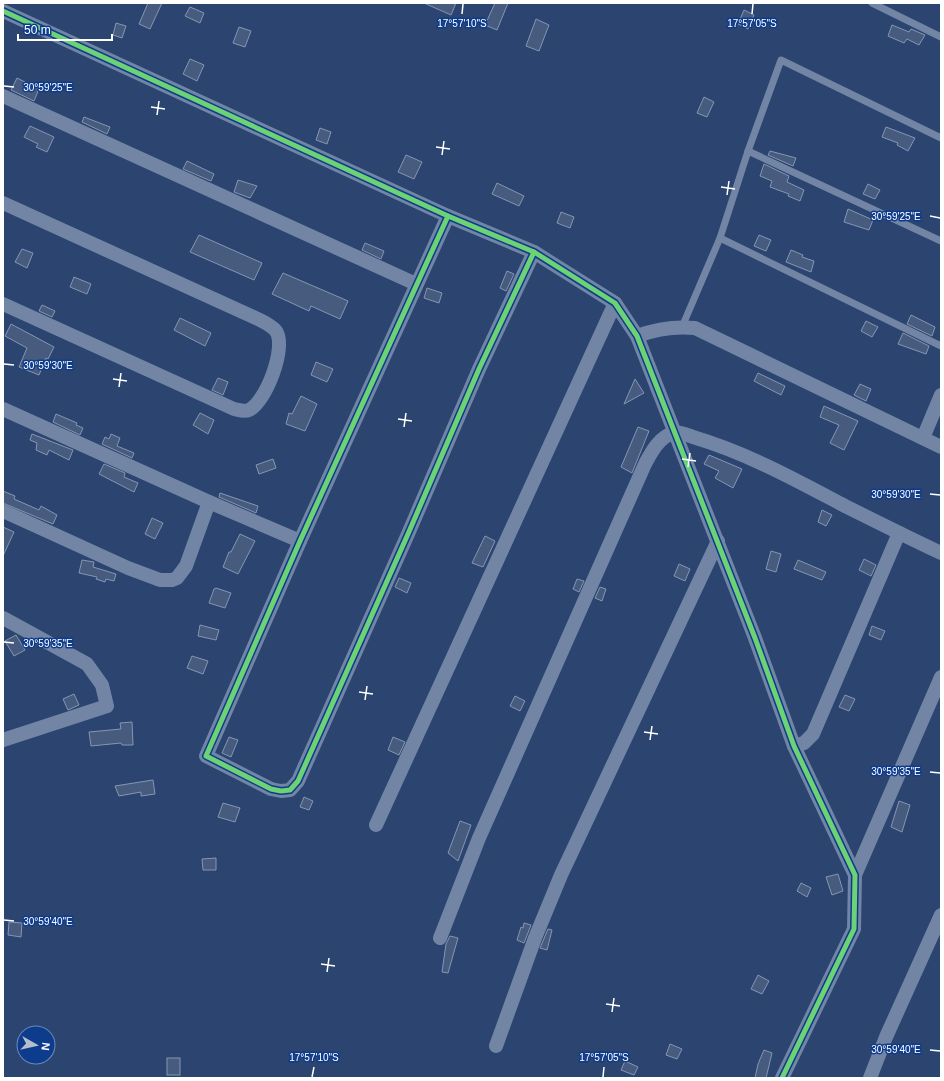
<svg xmlns="http://www.w3.org/2000/svg" width="944" height="1081" viewBox="0 0 944 1081" font-family="Helvetica,sans-serif">
<style>
.building{fill:#465b7e;stroke:#8696b3}
.lines{fill:none;stroke-linecap:round;stroke-linejoin:round}
.service{stroke:#7285a4;stroke-width:7}
.minor{stroke:#7285a4;stroke-width:14}
.cycleway-casing{stroke:#0e3c8d;stroke-width:8}
.cycleway{stroke:#6cd273;stroke-width:5}
.ticks{fill:none;stroke:#fff;stroke-width:1.5}
.ticks-label{font-size:10px;text-anchor:middle;fill:#fff;stroke:#0e3c8d;stroke-width:3;stroke-linejoin:round;paint-order:stroke}
</style>
<rect width="100%" height="100%" fill="#2b4470"/>
<!-- building -->
<g class="building">
<path d="M 148,3 L 162,3 L 150,29 L 139,24 Z"/>
<path d="M 424,3 L 456,3 L 451,15 Z"/>
<path d="M 495,3 L 508,3 L 497,30 L 485,25 Z"/>
<path d="M 190,7 L 204,13 L 200,23 L 185,16 Z"/>
<path d="M 744,10 L 754,15 L 748,29 L 738,24 Z"/>
<path d="M 536,19 L 549,25 L 539,51 L 526,46 Z"/>
<path d="M 116,23 L 126,26 L 122,38 L 113,35 Z"/>
<path d="M 892,25 L 909,32 L 911,29 L 925,35 L 919,45 L 907,39 L 904,43 L 888,36 Z"/>
<path d="M 239,27 L 251,31 L 245,47 L 233,43 Z"/>
<path d="M 190,59 L 204,65 L 197,81 L 183,74 Z"/>
<path d="M 17,78 L 39,89 L 34,101 L 11,90 Z"/>
<path d="M 704,97 L 714,102 L 707,117 L 697,113 Z"/>
<path d="M 84,117 L 110,127 L 107,134 L 82,122 Z"/>
<path d="M 30,126 L 54,137 L 47,152 L 36,147 L 38,144 L 24,137 Z"/>
<path d="M 886,127 L 915,138 L 908,151 L 897,145 L 898,143 L 882,137 Z"/>
<path d="M 320,128 L 331,132 L 327,144 L 316,140 Z"/>
<path d="M 770,151 L 796,158 L 793,166 L 768,155 Z"/>
<path d="M 406,155 L 422,162 L 414,179 L 398,172 Z"/>
<path d="M 187,161 L 214,174 L 211,181 L 183,169 Z"/>
<path d="M 764,164 L 789,176 L 787,182 L 804,190 L 800,201 L 788,196 L 789,194 L 770,187 L 772,181 L 760,176 Z"/>
<path d="M 238,180 L 257,186 L 250,198 L 234,192 Z"/>
<path d="M 497,183 L 524,196 L 519,206 L 492,194 Z"/>
<path d="M 868,184 L 880,190 L 875,199 L 863,194 Z"/>
<path d="M 848,209 L 873,220 L 869,230 L 844,222 Z"/>
<path d="M 561,212 L 574,217 L 570,228 L 557,223 Z"/>
<path d="M 199,235 L 262,263 L 254,280 L 190,252 Z"/>
<path d="M 759,235 L 771,240 L 766,251 L 754,246 Z"/>
<path d="M 365,243 L 384,251 L 381,259 L 362,250 Z"/>
<path d="M 22,249 L 33,253 L 27,268 L 15,262 Z"/>
<path d="M 791,250 L 803,255 L 802,257 L 814,261 L 811,272 L 786,262 Z"/>
<path d="M 507,271 L 514,274 L 506,291 L 500,288 Z"/>
<path d="M 283,273 L 348,301 L 340,319 L 311,306 L 309,311 L 272,294 Z"/>
<path d="M 74,277 L 91,284 L 87,294 L 70,287 Z"/>
<path d="M 427,288 L 442,293 L 439,303 L 424,298 Z"/>
<path d="M 42,305 L 55,311 L 52,317 L 39,311 Z"/>
<path d="M 911,315 L 935,327 L 932,336 L 907,324 Z"/>
<path d="M 180,318 L 211,333 L 205,346 L 174,330 Z"/>
<path d="M 866,321 L 878,327 L 872,337 L 861,331 Z"/>
<path d="M 11,324 L 54,347 L 48,359 L 46,358 L 39,375 L 19,367 L 27,348 L 5,336 Z"/>
<path d="M 903,333 L 929,346 L 926,354 L 898,344 Z"/>
<path d="M 316,362 L 333,369 L 327,382 L 311,375 Z"/>
<path d="M 758,373 L 785,386 L 781,395 L 754,381 Z"/>
<path d="M 218,378 L 228,382 L 223,395 L 212,390 Z"/>
<path d="M 635,379 L 644,393 L 624,404 Z"/>
<path d="M 860,384 L 871,389 L 866,401 L 854,395 Z"/>
<path d="M 301,396 L 317,404 L 305,431 L 286,424 L 289,413 L 292,414 Z"/>
<path d="M 824,406 L 858,421 L 844,450 L 830,443 L 839,425 L 820,417 Z"/>
<path d="M 200,413 L 214,420 L 208,434 L 193,425 Z"/>
<path d="M 56,414 L 77,423 L 76,425 L 83,428 L 80,435 L 53,422 Z"/>
<path d="M 638,427 L 649,431 L 632,473 L 621,467 Z"/>
<path d="M 32,434 L 73,450 L 69,460 L 49,450 L 47,455 L 36,450 L 37,443 L 30,440 Z"/>
<path d="M 111,434 L 120,438 L 117,446 L 134,453 L 132,458 L 102,444 L 105,437 L 109,439 Z"/>
<path d="M 709,455 L 742,469 L 733,488 L 715,478 L 719,471 L 704,464 Z"/>
<path d="M 273,459 L 276,468 L 259,474 L 256,465 Z"/>
<path d="M 104,464 L 125,473 L 124,477 L 138,483 L 134,492 L 99,474 Z"/>
<path d="M 3,491 L 15,496 L 14,499 L 39,510 L 41,506 L 57,515 L 53,524 L 3,503 Z"/>
<path d="M 220,493 L 258,506 L 256,513 L 219,497 Z"/>
<path d="M 822,510 L 832,515 L 826,526 L 818,522 Z"/>
<path d="M 152,518 L 163,523 L 155,539 L 145,534 Z"/>
<path d="M 3,527 L 14,532 L 3,556 Z"/>
<path d="M 240,534 L 255,541 L 238,574 L 223,567 L 229,552 L 231,552 Z"/>
<path d="M 485,536 L 495,541 L 483,567 L 472,563 Z"/>
<path d="M 771,551 L 781,554 L 776,572 L 766,569 Z"/>
<path d="M 864,559 L 876,565 L 871,576 L 859,570 Z"/>
<path d="M 82,560 L 94,562 L 93,567 L 116,574 L 114,581 L 106,579 L 105,582 L 96,579 L 97,577 L 79,573 Z"/>
<path d="M 798,560 L 826,572 L 822,580 L 794,569 Z"/>
<path d="M 679,564 L 690,569 L 685,581 L 674,576 Z"/>
<path d="M 399,578 L 411,583 L 407,593 L 395,587 Z"/>
<path d="M 577,579 L 584,581 L 579,592 L 573,589 Z"/>
<path d="M 600,587 L 606,589 L 602,601 L 595,598 Z"/>
<path d="M 216,588 L 231,593 L 225,608 L 209,603 L 214,589 Z"/>
<path d="M 200,625 L 219,630 L 216,640 L 198,636 Z"/>
<path d="M 872,626 L 885,631 L 881,640 L 869,635 Z"/>
<path d="M 16,635 L 25,650 L 14,656 L 5,641 Z"/>
<path d="M 192,656 L 208,661 L 203,674 L 187,668 Z"/>
<path d="M 74,694 L 79,705 L 68,710 L 63,699 Z"/>
<path d="M 845,695 L 855,699 L 849,711 L 839,707 Z"/>
<path d="M 515,696 L 525,701 L 520,711 L 510,706 Z"/>
<path d="M 132,722 L 133,745 L 122,745 L 121,743 L 91,746 L 89,732 L 121,729 L 120,723 Z"/>
<path d="M 229,737 L 238,740 L 231,757 L 222,753 Z"/>
<path d="M 393,737 L 405,742 L 399,755 L 388,750 Z"/>
<path d="M 153,780 L 155,794 L 141,796 L 141,792 L 119,796 L 115,786 Z"/>
<path d="M 304,797 L 313,801 L 309,810 L 300,807 Z"/>
<path d="M 899,801 L 910,805 L 902,832 L 891,827 Z"/>
<path d="M 223,803 L 240,808 L 235,822 L 218,817 Z"/>
<path d="M 460,821 L 471,825 L 458,861 L 448,853 Z"/>
<path d="M 216,858 L 216,870 L 203,870 L 202,859 Z"/>
<path d="M 838,874 L 843,891 L 832,895 L 826,877 Z"/>
<path d="M 801,883 L 811,888 L 807,897 L 797,891 Z"/>
<path d="M 9,922 L 22,923 L 21,937 L 8,935 Z"/>
<path d="M 524,923 L 531,925 L 524,943 L 517,940 L 521,927 L 523,928 Z"/>
<path d="M 548,929 L 552,930 L 547,950 L 540,948 Z"/>
<path d="M 450,936 L 458,938 L 448,973 L 442,972 L 446,944 Z"/>
<path d="M 758,975 L 769,981 L 762,994 L 751,989 Z"/>
<path d="M 670,1044 L 682,1049 L 677,1059 L 666,1055 Z"/>
<path d="M 764,1050 L 772,1053 L 766,1078 L 755,1078 L 758,1064 Z"/>
<rect x="167" y="1058" width="13" height="17"/>
<path d="M 625,1061 L 638,1067 L 634,1075 L 621,1070 Z"/>
</g>
<g class="lines">
<!-- service -->
<g class="service">
<path d="M 872,3 L 941,37"/>
<path d="M 748,151 L 941,241"/>
<path d="M 720,238 L 941,346"/>
<path d="M 682,327 L 720,238 L 748,151 L 781,60 L 941,138"/>
</g>
<!-- minor -->
<g class="minor">
<path d="M 3,11 L 448,216 L 534,252 L 615,303 L 637,336 L 755,638 L 794,746 L 855,875 L 854,929 L 782,1078"/>
<path d="M 3,96 L 416,284"/>
<path d="M 3,203 L 260,320 C 266,323 272,326 276,331 C 287,347 266,402 249,410 C 244,412 239,410 234,409 L 3,304"/>
<path d="M 448,216 L 300,541 L 206,756 L 271,789 L 281,791 L 290,790 L 298,781 L 408,534 L 479,369 L 534,252"/>
<path d="M 637,336 C 656,329 675,326 695,328 L 941,447"/>
<path d="M 3,409 L 209,502 L 300,541"/>
<path d="M 923,438 L 941,395"/>
<path d="M 3,511 L 128,568 L 160,580 L 172,580 L 177,578 L 186,566 L 209,502"/>
<path d="M 3,618 L 87,664 L 102,685 L 107,706 L 3,740"/>
<path d="M 794,746 L 804,743 L 813,734 L 899,533"/>
<path d="M 376,825 L 615,303"/>
<path d="M 855,875 L 941,677"/>
<path d="M 440,938 L 479,838 L 645,464 C 651,453 659,437 673,433 C 679,431 687,435 693,437 C 747,453 796,480 845,506 C 877,522 909,538 941,553"/>
<path d="M 496,1046 L 535,938 L 561,875 L 718,541"/>
<path d="M 870,1078 L 886,1037 L 941,915"/>
</g>
<defs>
<g id="cycleway">
<path d="M 3,11 L 448,216 L 534,252 L 615,303 L 637,336 L 755,638 L 794,746 L 855,875 L 854,929 L 782,1078"/>
<path d="M 448,216 L 300,541 L 206,756 L 271,789 L 281,791 L 290,790 L 298,781 L 408,534 L 479,369 L 534,252"/>
</g>
</defs>
<!-- cycleway casing -->
<use href="#cycleway" class="cycleway-casing"/>
<!-- cycleway -->
<use href="#cycleway" class="cycleway"/>
</g>
<!-- ticks -->
<path class="ticks" d="M 462,14 L 463,4M 752,14 L 753,4M 4,86 L 14,87M 151,107 L 165,109M 157,115 L 159,101M 436,147 L 450,149M 442,155 L 444,141M 721,187 L 735,189M 727,195 L 729,181M 930,216 L 940,218M 4,364 L 14,365M 113,379 L 127,381M 119,387 L 121,373M 398,419 L 412,421M 404,427 L 406,413M 682,459 L 696,461M 688,467 L 690,453M 930,494 L 940,495M 4,642 L 14,643M 359,692 L 373,694M 365,700 L 367,686M 644,732 L 658,734M 650,740 L 652,726M 930,772 L 940,773M 4,920 L 14,921M 321,964 L 335,966M 327,972 L 329,958M 606,1004 L 620,1006M 612,1012 L 614,998M 930,1050 L 940,1051M 312,1077 L 314,1067M 603,1077 L 604,1067"/>
<g class="ticks-label">
<text x="462" y="27">17°57'10"S</text>
<text x="752" y="27">17°57'05"S</text>
<text x="48" y="91">30°59'25"E</text>
<text x="896" y="220">30°59'25"E</text>
<text x="48" y="369">30°59'30"E</text>
<text x="896" y="498">30°59'30"E</text>
<text x="48" y="647">30°59'35"E</text>
<text x="896" y="775">30°59'35"E</text>
<text x="48" y="925">30°59'40"E</text>
<text x="896" y="1053">30°59'40"E</text>
<text x="314" y="1061">17°57'10"S</text>
<text x="604" y="1061">17°57'05"S</text>
</g>
<!-- border -->
<rect width="944" height="1081" fill="none" stroke="#ffffff" stroke-width="8"/>
<!-- north arrow -->
<g transform="translate(36 1045) rotate(98)"><circle r="19" fill="#0e3c8d" stroke="#6e8abb"/>
<path d="M0-3L7 15L0 10L-7 15Z" fill="#b5becd"/>
<text y="-6" font-size="11" font-weight="bold" text-anchor="middle" fill="#ffffff">N</text>
</g>
<!-- scale -->
<path d="M18 34v6h94v-6" fill="none" stroke="#ffffff" stroke-width="2"/>
<text x="24" y="34" font-size="12" fill="#ffffff" stroke="#0e3c8d" stroke-width="3" paint-order="stroke">50 m</text>
</svg>
